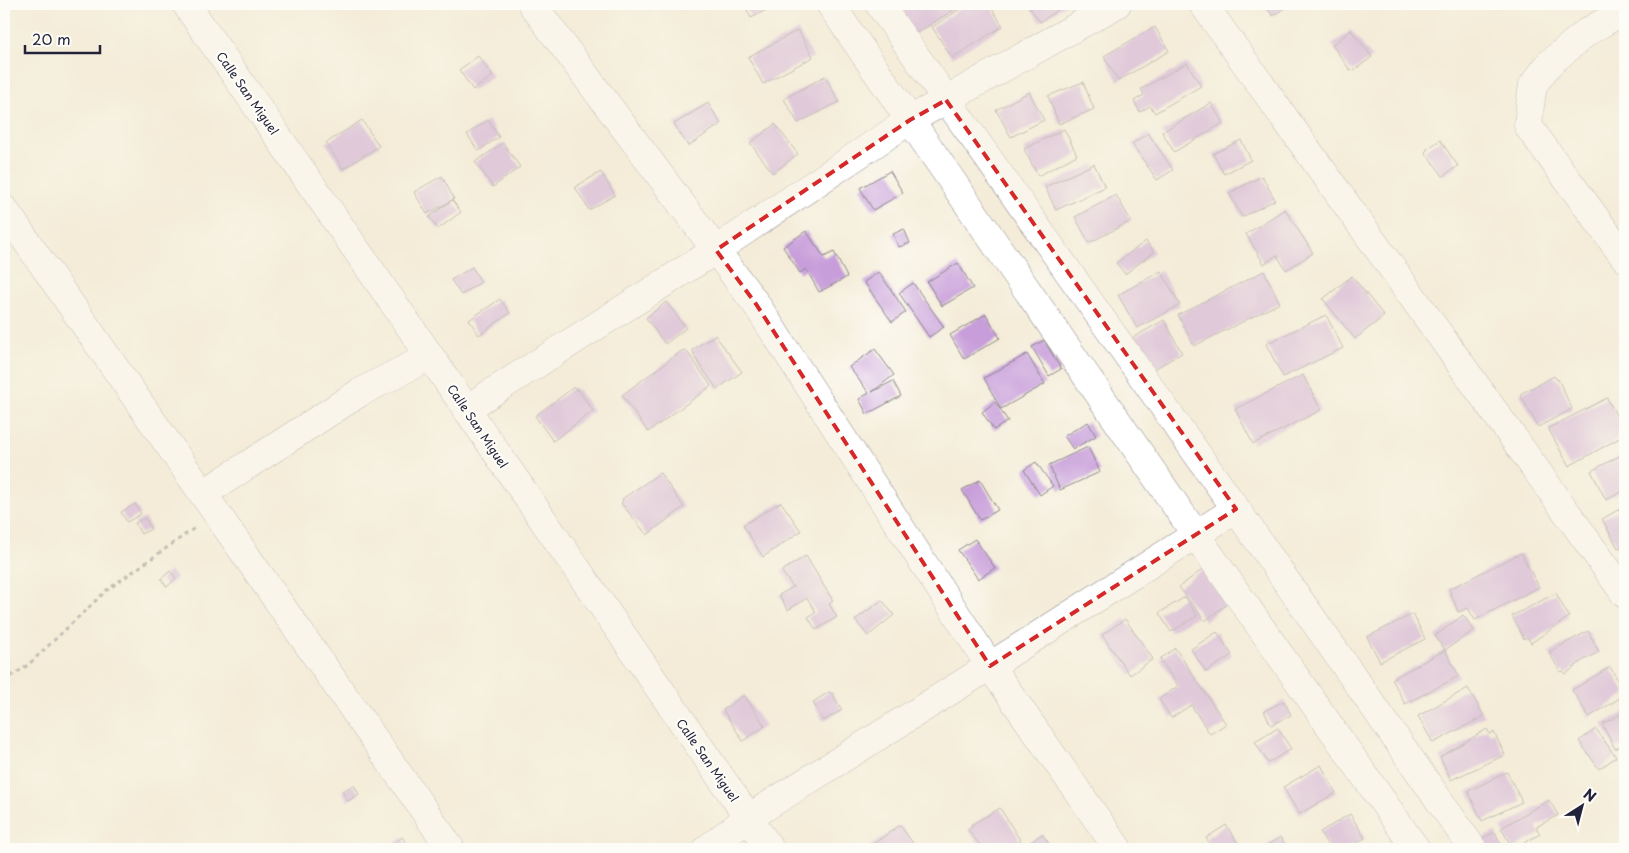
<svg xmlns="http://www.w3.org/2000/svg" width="1629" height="853" viewBox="0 0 1629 853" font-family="'Playpen Sans',sans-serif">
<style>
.building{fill:#c79dda}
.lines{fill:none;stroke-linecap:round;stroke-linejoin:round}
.minor-casing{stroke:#8b878a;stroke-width:29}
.path{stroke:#8b878a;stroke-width:3;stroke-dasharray:4 4;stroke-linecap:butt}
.minor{stroke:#fff;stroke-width:28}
.marked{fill:none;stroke:#d62828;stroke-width:4;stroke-dasharray:10 6;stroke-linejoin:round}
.labels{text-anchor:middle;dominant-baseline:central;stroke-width:4.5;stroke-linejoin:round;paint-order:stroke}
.street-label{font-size:12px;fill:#22223b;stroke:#fdfcf7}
</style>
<rect width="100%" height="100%" fill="#fdfcf7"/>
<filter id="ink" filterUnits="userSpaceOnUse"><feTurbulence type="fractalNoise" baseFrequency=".02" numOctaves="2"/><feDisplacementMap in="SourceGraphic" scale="10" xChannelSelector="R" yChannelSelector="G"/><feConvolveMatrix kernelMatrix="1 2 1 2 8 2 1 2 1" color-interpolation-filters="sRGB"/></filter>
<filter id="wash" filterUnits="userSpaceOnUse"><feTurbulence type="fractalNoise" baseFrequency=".0096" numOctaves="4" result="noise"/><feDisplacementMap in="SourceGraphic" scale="20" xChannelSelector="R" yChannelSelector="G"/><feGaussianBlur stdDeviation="1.12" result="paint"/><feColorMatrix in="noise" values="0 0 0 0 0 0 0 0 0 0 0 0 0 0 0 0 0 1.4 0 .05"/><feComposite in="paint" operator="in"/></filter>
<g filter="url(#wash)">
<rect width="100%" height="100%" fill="#f4ecd8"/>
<g id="blocks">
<!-- building -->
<g class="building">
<path d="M 744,4 L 778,4 L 751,18 Z"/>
<path d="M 895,4 L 963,4 L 907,39 Z"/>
<path d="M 968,4 L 989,4 L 1003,26 L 952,58 L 932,27 Z"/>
<path d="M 1027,4 L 1067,4 L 1040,22 Z"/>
<path d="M 1264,4 L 1290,4 L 1273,16 Z"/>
<path d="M 1155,27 L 1169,51 L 1118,81 L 1104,56 Z"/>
<path d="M 798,30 L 813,57 L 763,84 L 748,57 Z"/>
<path d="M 1351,30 L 1372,57 L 1353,71 L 1351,69 L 1350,70 L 1332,45 Z"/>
<path d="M 478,56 L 493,76 L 473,90 L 459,70 Z"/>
<path d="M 1187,63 L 1201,86 L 1155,113 L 1150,106 L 1140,112 L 1134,101 L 1144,95 L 1141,89 Z"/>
<path d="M 825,76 L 839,102 L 798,123 L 784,99 Z"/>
<path d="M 1083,82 L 1094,109 L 1059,124 L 1048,96 Z"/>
<path d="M 1029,92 L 1044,120 L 1011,137 L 996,110 Z"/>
<path d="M 708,103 L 721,124 L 688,146 L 674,124 Z"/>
<path d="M 1211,103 L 1223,123 L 1174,152 L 1162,132 Z"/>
<path d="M 362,120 L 379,146 L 343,169 L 326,143 Z"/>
<path d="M 488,120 L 499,137 L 478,151 L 467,134 Z"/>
<path d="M 775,124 L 798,154 L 773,173 L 750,143 Z"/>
<path d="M 1064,129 L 1077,155 L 1038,176 L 1024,149 Z"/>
<path d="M 1148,133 L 1173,170 L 1157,180 L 1132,144 Z"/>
<path d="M 1241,140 L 1251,160 L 1224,174 L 1213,154 Z"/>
<path d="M 1440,140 L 1458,166 L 1443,176 L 1425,152 L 1427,150 L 1427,149 Z"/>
<path d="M 503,143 L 520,167 L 493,187 L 475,162 Z"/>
<path d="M 1094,164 L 1105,187 L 1056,210 L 1045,187 Z"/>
<path d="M 890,171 L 903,193 L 873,210 L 860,188 Z"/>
<path d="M 601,172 L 615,195 L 589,210 L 575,187 Z"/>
<path d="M 442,176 L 454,199 L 427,214 L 414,192 Z"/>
<path d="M 1262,176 L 1275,200 L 1242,217 L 1229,193 Z"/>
<path d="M 1116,195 L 1131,221 L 1089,243 L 1075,217 Z"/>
<path d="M 452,200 L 461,212 L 438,229 L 429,217 Z"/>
<path d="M 1285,209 L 1313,253 L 1286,270 L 1277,255 L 1264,264 L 1246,234 Z"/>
<path d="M 904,229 L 910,243 L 899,247 L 893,234 Z"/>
<path d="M 806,231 L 824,257 L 834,252 L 847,277 L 819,292 L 806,269 L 800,273 L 783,247 Z"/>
<path d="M 1146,241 L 1154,252 L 1125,274 L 1116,263 Z"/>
<path d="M 958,263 L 973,288 L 942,306 L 927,282 Z"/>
<path d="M 472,267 L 481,282 L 461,295 L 451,280 Z"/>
<path d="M 1161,271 L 1180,305 L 1137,328 L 1118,295 Z"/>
<path d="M 1264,271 L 1280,303 L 1194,346 L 1178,315 Z"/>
<path d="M 879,272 L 906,312 L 892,322 L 864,282 Z"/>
<path d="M 1352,276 L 1384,316 L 1355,339 L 1323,299 Z"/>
<path d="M 913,283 L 944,327 L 929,337 L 899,293 Z"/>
<path d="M 500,299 L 510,313 L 479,335 L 469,320 Z"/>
<path d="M 666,302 L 686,328 L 665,344 L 646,318 Z"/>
<path d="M 986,314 L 1000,338 L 964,359 L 950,335 Z"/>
<path d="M 1326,315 L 1343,348 L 1283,377 L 1266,344 Z"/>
<path d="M 1164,320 L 1182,353 L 1147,373 L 1129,340 Z"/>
<path d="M 715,335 L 742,372 L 717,389 L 693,355 L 695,354 L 692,350 Z"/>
<path d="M 1044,340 L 1061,369 L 1049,376 L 1032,347 Z"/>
<path d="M 875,349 L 894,375 L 872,392 L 893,381 L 901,396 L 867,414 L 859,399 L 869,393 L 849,367 Z"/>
<path d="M 683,350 L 684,351 L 686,350 L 711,386 L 648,432 L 622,395 Z"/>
<path d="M 1027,354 L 1045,384 L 1001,409 L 984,378 Z"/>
<path d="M 1303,375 L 1321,410 L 1253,444 L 1235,409 Z"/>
<path d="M 1554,376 L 1557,380 L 1558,379 L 1572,409 L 1538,427 L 1520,394 Z"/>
<path d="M 574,387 L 576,390 L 578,389 L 593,411 L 553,441 L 535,416 Z"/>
<path d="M 1607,398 L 1625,432 L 1625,435 L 1569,466 L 1549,430 L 1549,428 Z"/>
<path d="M 995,402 L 1008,421 L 994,430 L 982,412 Z"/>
<path d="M 1088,422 L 1096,436 L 1073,449 L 1064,436 Z"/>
<path d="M 1088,447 L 1100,472 L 1060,490 L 1049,465 Z"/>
<path d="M 1625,453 L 1625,490 L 1606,500 L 1591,471 Z"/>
<path d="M 1036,462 L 1053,486 L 1040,495 L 1024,470 Z"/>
<path d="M 660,473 L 684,507 L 647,535 L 621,503 L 623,501 L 622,499 Z"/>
<path d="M 980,480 L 998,510 L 980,520 L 962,490 Z"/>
<path d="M 781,502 L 801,531 L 763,557 L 743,525 Z"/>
<path d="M 135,504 L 141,514 L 127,522 L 121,512 Z"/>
<path d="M 1625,506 L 1625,545 L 1618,548 L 1602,519 Z"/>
<path d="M 145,518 L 151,529 L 141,534 L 135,523 Z"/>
<path d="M 975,539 L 995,568 L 978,579 L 958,550 Z"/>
<path d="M 1521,553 L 1539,587 L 1475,620 L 1468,608 L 1458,612 L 1449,589 Z"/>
<path d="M 806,556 L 833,601 L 829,604 L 837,617 L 816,630 L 808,617 L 816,612 L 807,598 L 788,610 L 779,595 L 793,587 L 782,572 L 783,570 Z"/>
<path d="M 1206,567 L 1231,601 L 1205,621 L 1179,587 Z"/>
<path d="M 170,571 L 176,578 L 167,587 L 161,579 Z"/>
<path d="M 1556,593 L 1569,617 L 1531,643 L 1527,637 L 1524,639 L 1512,616 Z"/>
<path d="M 1185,597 L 1197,616 L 1171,632 L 1159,613 Z"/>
<path d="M 882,600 L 894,615 L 868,636 L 855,620 Z"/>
<path d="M 1413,614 L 1425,639 L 1380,662 L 1367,637 Z"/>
<path d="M 1463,615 L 1474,630 L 1445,650 L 1435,636 Z"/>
<path d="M 1125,619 L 1153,659 L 1130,675 L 1102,635 Z"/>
<path d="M 1588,631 L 1599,652 L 1582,661 L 1566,674 L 1563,671 L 1560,672 L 1549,652 Z"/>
<path d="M 1217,632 L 1232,655 L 1206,672 L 1191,649 Z"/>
<path d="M 1175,648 L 1226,724 L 1210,734 L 1191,705 L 1171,718 L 1159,699 L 1178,686 L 1160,659 Z"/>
<path d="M 1445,650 L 1459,676 L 1405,704 L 1392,679 Z"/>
<path d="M 1610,667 L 1625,692 L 1625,695 L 1589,717 L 1572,690 Z"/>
<path d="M 1468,688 L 1484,716 L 1433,743 L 1418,716 Z"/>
<path d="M 829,692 L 830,693 L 832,693 L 842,710 L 823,721 L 813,702 Z"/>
<path d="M 744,695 L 765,726 L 743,741 L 723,710 Z"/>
<path d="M 1284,701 L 1291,715 L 1271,725 L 1264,711 Z"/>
<path d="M 1625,712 L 1625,744 L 1615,749 L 1602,724 Z"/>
<path d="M 1278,728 L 1291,749 L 1268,763 L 1255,742 Z"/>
<path d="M 1487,729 L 1490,734 L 1494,732 L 1505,755 L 1451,780 L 1440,757 Z"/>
<path d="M 1596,729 L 1616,757 L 1599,769 L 1579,741 Z"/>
<path d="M 1321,765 L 1336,793 L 1299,814 L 1283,787 Z"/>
<path d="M 1507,772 L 1522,802 L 1482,821 L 1468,791 Z"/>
<path d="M 354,785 L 359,794 L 348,801 L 342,791 Z"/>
<path d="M 1549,800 L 1558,815 L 1536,827 L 1540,834 L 1513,849 L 1501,828 Z"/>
<path d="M 1000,808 L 1022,843 L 1020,844 L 1021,846 L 1016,849 L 983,849 L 968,830 L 972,827 L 971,825 Z"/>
<path d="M 1350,814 L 1365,838 L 1346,849 L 1330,849 L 1320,832 Z"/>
<path d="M 900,825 L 917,849 L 866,849 Z"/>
<path d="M 1226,825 L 1242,849 L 1214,849 L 1206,838 Z"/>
<path d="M 1495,832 L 1503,849 L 1484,849 L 1479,840 Z"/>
<path d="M 1042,834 L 1053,849 L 1019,849 L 1026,845 Z"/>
<path d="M 402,837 L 410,847 L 408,849 L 395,849 L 392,845 Z"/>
<path d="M 1280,837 L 1288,849 L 1261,849 Z"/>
</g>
</g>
</g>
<g filter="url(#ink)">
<use href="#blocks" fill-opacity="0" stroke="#8b878a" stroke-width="1"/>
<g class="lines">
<defs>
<g id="minor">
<path d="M 186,4 L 430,356 L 770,849"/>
<path d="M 532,4 L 756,304 L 990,666 L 1118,849"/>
<path d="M 830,4 L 1196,535 L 1416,849"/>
<path d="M 879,4 L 1236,509 L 1473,849"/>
<path d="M 1203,4 L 1625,594"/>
<path d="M 1625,10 L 1587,32 L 1550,63 L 1533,85 L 1530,105 L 1528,126 L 1625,258"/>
<path d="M 4,209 L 451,849"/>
<path d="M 466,409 L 716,250 L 910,120 L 1117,4"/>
<path d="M 203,494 L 359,393 L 430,356"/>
<path d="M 707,849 L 748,818 L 990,666 L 1236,509"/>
</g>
</defs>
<!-- minor casing -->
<use href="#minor" class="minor-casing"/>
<!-- path -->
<path class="path" d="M 4,681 L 28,665 L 107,590 L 196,527"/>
<!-- minor -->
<use href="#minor" class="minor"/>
</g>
</g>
<!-- marked area -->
<path d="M0 0H1629V853H0ZM 946,100 L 1236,509 L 990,666 L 756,304 L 716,250 L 910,120 Z" fill="#f4ecd8" fill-opacity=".55" fill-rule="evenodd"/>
<path class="marked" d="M 946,100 L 1236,509 L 990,666 L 756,304 L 716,250 L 910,120 Z"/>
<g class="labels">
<!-- street labels -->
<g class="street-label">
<text transform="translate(248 93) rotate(55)">Calle San Miguel</text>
<text transform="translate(478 426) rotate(56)">Calle San Miguel</text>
<text transform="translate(708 760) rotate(55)">Calle San Miguel</text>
</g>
</g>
<!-- margin -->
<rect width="1629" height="853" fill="none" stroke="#fdfcf7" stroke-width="20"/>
<!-- north arrow -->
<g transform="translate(1582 806) rotate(36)" stroke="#fdfcf7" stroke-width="4" paint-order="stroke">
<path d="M0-4L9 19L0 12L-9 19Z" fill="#22223b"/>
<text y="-8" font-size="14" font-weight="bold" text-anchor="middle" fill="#22223b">N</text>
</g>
<!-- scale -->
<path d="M25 45v8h75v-8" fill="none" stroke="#22223b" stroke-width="2.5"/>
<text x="32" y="45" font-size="15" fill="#22223b" stroke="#fdfcf7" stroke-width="4" paint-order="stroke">20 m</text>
</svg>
